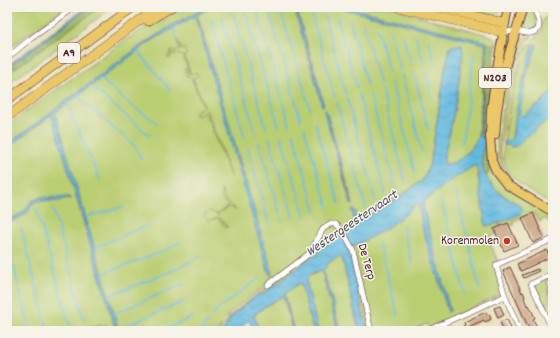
<svg xmlns="http://www.w3.org/2000/svg" width="560" height="338" viewBox="0 0 560 338" font-family="Dekko,sans-serif">
<style>
.grass{fill:#bace72;stroke:#82764e;fill-rule:evenodd}
.forest{fill:url(#forest-crowns);stroke:#6e6848}
.wetland{fill:url(#wetland-marsh);stroke:#82764e}
.water{fill:url(#water-waves);stroke:#576c86}
.lines{fill:none;stroke-linecap:round;stroke-linejoin:round}
.stream{stroke:#64bae0;stroke-width:1.5}
.building{fill:#cca484}
.minor-casing{stroke:#623c41;stroke-width:6}
.primary-casing{stroke:#623c41;stroke-width:10}
.motorway-casing{stroke:#623c41;stroke-width:10}
.minor{stroke:#fff;stroke-width:5}
.primary{stroke:#eac769;stroke-width:8}
.motorway{stroke:#eac769;stroke-width:9}
.poi-dot{fill:#c8321e;stroke:#f7f3e8;stroke-width:1.5}
.labels{text-anchor:middle;dominant-baseline:central;stroke-width:3;stroke-linejoin:round;paint-order:stroke}
.shield{fill:#f7f3e8;stroke:#7e5f64;stroke-width:1}
.shield-label{font-size:12px;font-weight:bold;fill:#4a1f2b}
.poi-label{font-size:13px;fill:#4a1f2b;stroke:#f7f3e8;text-anchor:end}
.street-label{font-size:13px;fill:#4a1f2b;stroke:#f7f3e8}
.water-label{font-size:14px;font-style:italic;fill:#53556a;stroke:#f7f3e8}
</style>
<defs>
<pattern id="forest-crowns" width="20" height="18" patternUnits="userSpaceOnUse"><rect width="20" height="18" fill="#93b164"/><path d="M2 6a3 3 0 1 1 6 0M12 15a3 3 0 1 1 6 0" fill="none" stroke="#7a8f53"/></pattern>
<pattern id="wetland-marsh" width="20" height="14" patternUnits="userSpaceOnUse"><rect width="20" height="14" fill="#bace72"/><path d="M1 5h8M5 5V1M11 12h8M15 12V8" fill="none" stroke="#a1b063"/></pattern>
<pattern id="water-waves" width="16" height="10" patternUnits="userSpaceOnUse"><rect width="16" height="10" fill="#64bae0"/><path d="M0 5q4-4 8 0t8 0" fill="none" stroke="#589fc0"/></pattern>
</defs>
<rect width="100%" height="100%" fill="#f7f3e8"/>
<filter id="ink" filterUnits="userSpaceOnUse"><feTurbulence type="fractalNoise" baseFrequency=".025" numOctaves="2"/><feDisplacementMap in="SourceGraphic" scale="8" xChannelSelector="R" yChannelSelector="G"/><feConvolveMatrix kernelMatrix="1 2 1 2 8 2 1 2 1" color-interpolation-filters="sRGB"/></filter>
<filter id="wash" filterUnits="userSpaceOnUse"><feTurbulence type="fractalNoise" baseFrequency=".012" numOctaves="4" result="noise"/><feDisplacementMap in="SourceGraphic" scale="16" xChannelSelector="R" yChannelSelector="G"/><feGaussianBlur stdDeviation="0.9" result="paint"/><feColorMatrix in="noise" values="0 0 0 0 0 0 0 0 0 0 0 0 0 0 0 0 0 1.4 0 .05"/><feComposite in="paint" operator="in"/></filter>
<g filter="url(#wash)">
<rect width="100%" height="100%" fill="#e8e1bd"/>
<!-- grass -->
<g class="grass">
<path d="M 7,7 L 65,7 L 7,50 Z"/>
<path d="M 100,7 L 113,7 L 7,85 L 7,74 Z"/>
<path d="M 182,7 L 208,7 L 176,23 L 143,44 L 7,145 L 7,125 L 127,39 L 162,18 L 164,20 Z"/>
<path d="M 212,7 L 294,7 L 323,106 L 317,78 L 296,7 L 336,7 L 483,43 L 483,41 L 346,7 L 392,7 L 436,21 L 492,36 L 496,41 L 497,45 L 486,44 L 478,138 C 472,148 458,166 445,164 L 444,162 L 444,154 L 450,133 L 461,69 L 459,45 L 450,47 L 446,65 L 432,152 L 429,166 L 422,181 L 362,220 L 359,219 L 353,210 L 356,227 L 346,234 L 331,223 L 307,254 L 233,310 L 223,321 L 218,331 L 119,331 L 55,113 C 100,79 144,41 195,16 L 270,275 L 271,270 L 197,14 ZM 326,110 L 353,204 L 351,205 L 324,111 Z"/>
<path d="M 450,7 L 503,7 L 499,13 L 491,17 Z"/>
<path d="M 525,7 L 531,7 C 535,15 540,23 533,30 L 525,30 C 518,24 523,15 525,7 Z"/>
<path d="M 548,15 L 551,18 L 551,22 L 553,22 L 553,29 L 550,26 L 553,31 L 553,91 L 549,94 L 538,105 L 514,122 L 512,138 L 509,141 L 504,141 L 510,99 L 523,51 L 542,30 C 540,23 544,19 548,15 Z"/>
<path d="M 532,36 L 521,49 L 519,55 L 509,89 L 500,148 C 501,164 507,179 521,189 L 514,184 L 503,171 L 498,157 L 497,144 L 505,88 L 511,74 L 518,43 L 523,38 Z"/>
<path d="M 51,115 L 52,115 L 116,331 L 79,331 L 107,324 L 73,331 L 14,331 L 7,300 L 7,224 L 26,214 L 34,203 L 36,201 L 52,201 L 69,199 L 41,197 L 32,201 L 24,212 L 7,221 L 7,148 Z"/>
<path d="M 553,116 L 553,205 C 530,191 498,177 504,145 L 509,145 L 511,147 L 517,146 L 527,136 Z"/>
<path d="M 489,160 L 493,172 L 553,216 L 553,223 L 551,220 L 548,222 L 546,218 L 539,222 L 534,213 L 513,221 L 514,225 L 511,226 L 509,223 L 501,226 L 499,223 L 520,214 L 520,205 C 506,198 495,190 486,177 L 489,172 Z"/>
<path d="M 476,165 L 486,226 L 498,223 L 500,227 L 494,229 L 497,235 L 495,234 L 491,235 L 492,240 L 489,242 L 498,261 L 495,264 L 502,294 L 433,326 L 429,328 L 427,324 L 411,330 L 411,331 L 372,331 L 353,247 L 385,229 L 417,204 L 419,208 L 423,229 L 448,312 L 450,311 L 423,207 L 423,202 L 450,181 L 470,168 Z"/>
<path d="M 335,225 L 344,235 L 320,249 L 317,255 L 308,259 L 284,279 L 262,294 L 256,296 L 232,316 L 223,331 L 218,331 L 233,313 L 309,255 L 326,228 Z"/>
<path d="M 351,250 L 370,331 L 367,331 L 349,257 L 349,252 Z"/>
<path d="M 339,256 L 342,257 L 359,331 L 340,331 L 330,292 L 323,272 L 328,263 Z"/>
<path d="M 320,271 L 322,272 L 338,331 L 318,331 L 306,280 L 308,277 Z"/>
<path d="M 547,279 L 548,280 L 550,317 L 535,286 Z"/>
<path d="M 299,283 L 301,284 L 313,331 L 294,331 L 285,294 Z"/>
<path d="M 283,296 L 292,331 L 259,331 L 254,316 L 264,307 Z"/>
</g>
<!-- forest -->
<g class="forest">
<path d="M 89,7 L 100,7 L 7,74 L 7,68 Z"/>
<path d="M 486,44 L 497,45 L 492,73 L 487,140 L 481,137 L 478,138 Z"/>
<path d="M 485,144 L 487,144 C 488,155 492,167 486,177 C 482,168 479,153 485,144 Z"/>
</g>
<!-- wetland -->
<g class="wetland">
<path d="M 177,40 L 182,50 L 184,48 L 187,54 L 184,56 L 191,73 L 193,74 L 196,72 L 199,75 L 193,78 L 208,114 L 224,156 L 225,156 L 224,158 L 231,178 L 205,112 L 196,116 L 194,112 L 203,107 L 191,77 L 186,76 L 185,70 L 186,68 L 188,73 L 190,74 L 183,56 L 176,54 L 172,54 L 169,59 L 168,58 L 170,52 L 180,50 Z"/>
<path d="M 221,190 L 222,190 L 224,198 L 236,210 L 229,207 L 219,213 L 217,216 L 228,227 L 227,228 L 217,218 L 209,221 L 203,215 L 209,211 L 217,214 L 228,206 L 221,199 Z"/>
</g>
<!-- water -->
<g class="water">
<path d="M 86,7 L 89,7 L 7,68 L 7,66 Z"/>
<path d="M 208,7 L 212,7 L 197,15 L 268,257 L 272,275 L 270,275 L 268,271 L 195,16 L 151,41 L 55,113 L 119,331 L 116,331 L 52,115 L 51,115 L 7,148 L 7,145 L 143,44 L 176,23 Z"/>
<path d="M 294,7 L 296,7 L 324,105 L 322,106 Z"/>
<path d="M 336,7 L 346,7 L 487,42 L 481,133 L 482,138 L 487,140 L 487,144 L 485,144 C 482,149 482,154 482,160 C 482,175 492,188 504,196 C 510,201 522,203 523,211 C 517,218 497,224 486,226 L 480,192 L 478,171 L 476,165 L 470,168 L 450,181 L 423,202 L 423,207 L 450,311 L 449,312 L 448,312 L 423,229 L 419,206 L 416,204 L 406,214 L 385,229 L 353,247 L 349,252 L 367,331 L 359,331 L 342,257 L 340,256 L 328,263 L 323,272 L 330,292 L 340,331 L 338,331 L 322,272 L 320,271 L 312,274 L 306,280 L 318,331 L 313,331 L 301,284 L 299,283 L 285,294 L 294,331 L 292,331 L 286,301 L 283,296 L 264,307 L 254,315 L 259,331 L 253,331 L 249,320 L 238,331 L 223,331 L 232,316 L 256,296 L 262,294 L 284,279 L 308,259 L 317,255 L 321,248 L 356,227 L 352,210 L 354,209 L 359,219 L 362,220 L 405,194 L 418,183 L 422,181 L 429,166 L 432,152 L 446,65 L 450,47 L 456,45 L 462,45 L 463,52 C 459,81 455,111 448,140 C 446,148 442,157 445,164 C 456,166 473,149 477,139 C 481,131 480,120 481,111 C 483,91 487,63 485,44 Z"/>
<path d="M 536,44 L 537,45 L 527,74 L 519,115 L 523,116 L 542,102 L 549,94 L 553,91 L 553,116 L 527,136 L 517,146 L 511,147 L 509,145 L 504,145 L 504,141 L 509,141 L 512,138 L 519,95 L 533,45 Z"/>
<path d="M 326,110 L 353,204 L 352,205 L 324,111 Z"/>
<path d="M 42,197 L 50,198 L 70,197 L 71,198 L 58,201 L 36,201 L 34,203 L 26,214 L 7,224 L 7,221 L 24,212 L 32,201 Z"/>
</g>
<g class="lines">
<!-- stream -->
<g class="stream">
<path d="M 268,7 L 301,121"/>
<path d="M 256,8 L 290,126"/>
<path d="M 280,8 L 310,109"/>
<path d="M 245,10 L 279,127"/>
<path d="M 311,12 L 335,97"/>
<path d="M 233,13 L 266,128"/>
<path d="M 324,16 L 346,94"/>
<path d="M 222,17 L 256,135"/>
<path d="M 337,18 L 357,88"/>
<path d="M 211,20 L 245,139"/>
<path d="M 350,21 L 367,85"/>
<path d="M 363,24 L 380,85"/>
<path d="M 173,27 L 178,40"/>
<path d="M 377,28 L 389,73"/>
<path d="M 390,31 L 400,70"/>
<path d="M 403,35 L 411,65"/>
<path d="M 416,37 L 424,64"/>
<path d="M 429,40 L 435,64"/>
<path d="M 138,51 L 170,90"/>
<path d="M 426,72 L 432,97"/>
<path d="M 414,73 L 428,129"/>
<path d="M 402,75 L 422,152"/>
<path d="M 101,79 L 127,102 L 157,123"/>
<path d="M 391,81 L 415,173"/>
<path d="M 91,86 L 150,136"/>
<path d="M 381,89 L 405,180"/>
<path d="M 370,94 L 396,189"/>
<path d="M 359,95 L 386,195"/>
<path d="M 78,96 L 88,106 L 134,145 L 142,160"/>
<path d="M 347,98 L 376,202"/>
<path d="M 337,103 L 366,208"/>
<path d="M 67,104 L 100,180"/>
<path d="M 315,123 L 339,203"/>
<path d="M 304,128 L 328,206"/>
<path d="M 293,133 L 316,211"/>
<path d="M 281,136 L 305,217"/>
<path d="M 269,137 L 293,217"/>
<path d="M 259,143 L 282,221"/>
<path d="M 462,144 L 474,53"/>
<path d="M 248,148 L 269,223"/>
<path d="M 456,191 L 480,290"/>
<path d="M 442,203 L 465,294"/>
<path d="M 36,208 L 71,329"/>
<path d="M 53,209 L 84,320"/>
<path d="M 85,217 L 124,207"/>
<path d="M 403,226 L 412,264"/>
<path d="M 21,228 L 47,327"/>
<path d="M 7,240 L 30,331"/>
<path d="M 379,244 L 398,316"/>
<path d="M 94,248 L 148,225"/>
<path d="M 102,274 L 164,251 L 180,242"/>
<path d="M 108,296 L 174,270 L 201,256"/>
<path d="M 113,314 L 183,284"/>
<path d="M 213,316 L 217,310 L 259,278"/>
<path d="M 118,329 L 185,301"/>
<path d="M 161,331 L 193,317"/>
<path d="M 199,331 L 208,322"/>
</g>
</g>
<g id="blocks">
<!-- building -->
<g class="building">
<path d="M 533,213 L 544,238 L 533,243 L 522,218 Z"/>
<path d="M 508,223 L 518,245 L 504,251 L 494,229 Z"/>
<path d="M 547,250 L 550,257 L 521,271 L 517,264 Z"/>
<path d="M 510,267 L 522,293 L 523,292 L 525,297 L 524,298 L 527,306 L 529,305 L 535,318 L 533,319 L 537,327 L 539,326 L 541,331 L 530,331 L 503,271 Z"/>
<path d="M 538,269 L 539,271 L 524,278 L 522,275 Z"/>
<path d="M 500,306 L 504,315 L 498,318 L 494,308 Z"/>
<path d="M 486,312 L 487,315 L 489,314 L 491,319 L 485,322 L 484,320 L 464,329 L 463,326 L 465,325 L 464,322 Z"/>
<path d="M 507,319 L 511,328 L 504,331 L 500,322 Z"/>
</g>
</g>
</g>
<g filter="url(#ink)">
<use href="#blocks" fill-opacity="0" stroke="#623c41" stroke-width="1"/>
<g class="lines">
<defs>
<g id="minor">
<path d="M 503,32 C 507,32 511,31 515,31 C 520,31 525,34 531,33 C 545,31 537,15 533,7"/>
<path d="M 7,58 L 29,40 L 75,7"/>
<path d="M 268,285 L 310,253 L 323,229 L 331,224 L 336,224 L 342,230 L 353,250 L 371,331"/>
<path d="M 553,311 L 550,275 L 531,284 L 553,331"/>
<path d="M 426,331 L 505,296"/>
<path d="M 520,331 L 505,296 L 496,265 L 553,239"/>
</g>
<g id="primary">
<path d="M 508,7 L 496,74 L 491,110 L 490,136 L 492,161 L 496,171 L 507,185 L 553,212"/>
<path d="M 495,135 L 497,111 L 503,74 L 523,7"/>
</g>
<g id="motorway">
<path d="M 399,7 L 503,32"/>
<path d="M 438,7 L 504,23"/>
<path d="M 148,21 L 171,7"/>
<path d="M 7,100 L 133,7"/>
<path d="M 7,117 L 158,7"/>
</g>
</defs>
<!-- minor casing -->
<use href="#minor" class="minor-casing"/>
<!-- primary casing -->
<use href="#primary" class="primary-casing"/>
<!-- motorway casing -->
<use href="#motorway" class="motorway-casing"/>
<!-- minor -->
<use href="#minor" class="minor"/>
<!-- primary -->
<use href="#primary" class="primary"/>
<!-- motorway -->
<use href="#motorway" class="motorway"/>
</g>
</g>
<!-- markers -->
<circle class="poi-dot" cx="507" cy="241" r="4"/>
<g class="labels">
<!-- shield labels -->
<g class="shield">
<rect x="58" y="43" width="22" height="20" rx="3"/>
<rect x="479" y="68" width="32" height="20" rx="3"/>
</g>
<g class="shield-label">
<text x="69" y="53">A9</text>
<text x="495" y="78">N203</text>
</g>
<!-- poi labels -->
<g class="poi-label">
<text x="499" y="241">Korenmolen</text>
</g>
<!-- street labels -->
<g class="street-label">
<text transform="translate(366 262) rotate(74)">De Terp</text>
</g>
<!-- water labels -->
<g class="water-label">
<text transform="translate(352 224) rotate(-34)">Westergeestervaart</text>
</g>
</g>
<!-- margin -->
<rect width="560" height="338" fill="none" stroke="#f7f3e8" stroke-width="24"/>
</svg>
